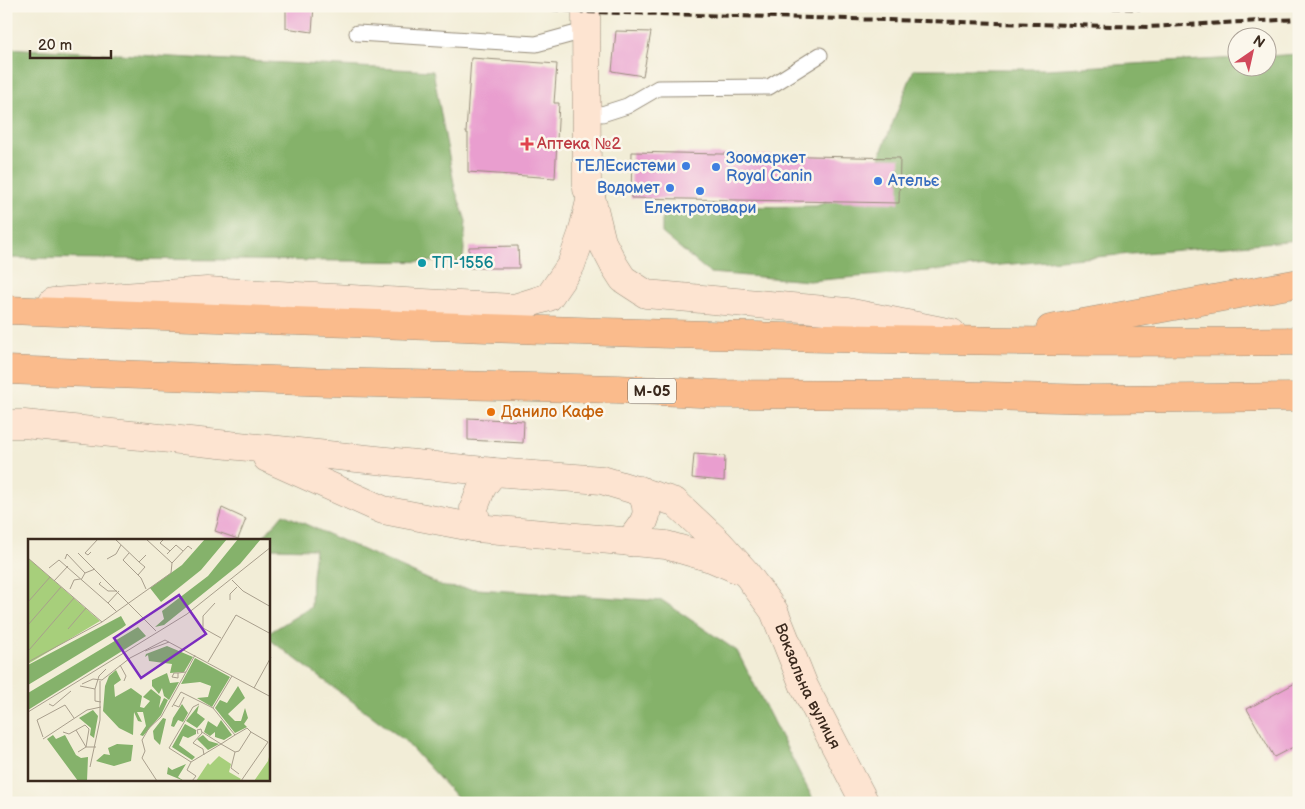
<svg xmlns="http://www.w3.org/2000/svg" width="1305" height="809" viewBox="0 0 1305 809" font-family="'Balsamiq Sans',sans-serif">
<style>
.forest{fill:#85b26b;stroke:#606e44}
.building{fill:#e99ecf}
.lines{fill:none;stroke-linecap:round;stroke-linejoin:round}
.lane-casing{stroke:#968c7a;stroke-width:17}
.secondary-casing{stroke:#968c7a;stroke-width:29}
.highway-casing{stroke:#968c7a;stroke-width:29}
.lane{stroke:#fff;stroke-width:15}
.secondary{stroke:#fde4d1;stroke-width:28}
.highway{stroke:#fabb8c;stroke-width:28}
.rail{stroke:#3b2a1e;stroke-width:4;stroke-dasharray:8 4;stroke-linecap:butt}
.health-dot{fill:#e0444e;stroke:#fbf7ec;stroke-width:2}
.shop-dot{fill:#3f7fe0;stroke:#fbf7ec;stroke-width:2}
.culture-dot{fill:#0f9aa8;stroke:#fbf7ec;stroke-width:2}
.food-dot{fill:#e8710a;stroke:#fbf7ec;stroke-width:2}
.labels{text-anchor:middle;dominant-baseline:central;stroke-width:5;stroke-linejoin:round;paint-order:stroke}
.shield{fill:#fbf7ec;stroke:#75685c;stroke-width:1}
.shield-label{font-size:15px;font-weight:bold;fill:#3b2a1e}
.health-label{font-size:16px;fill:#be3a42;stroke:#fbf7ec;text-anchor:start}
.shop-label{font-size:16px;fill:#366cbe;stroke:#fbf7ec;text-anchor:start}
.culture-label{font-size:16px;fill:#0d838f;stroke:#fbf7ec;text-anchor:start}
.food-label{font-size:16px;fill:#c56008;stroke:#fbf7ec;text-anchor:start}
.street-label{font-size:16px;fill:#3b2a1e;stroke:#fbf7ec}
.inset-road{fill:none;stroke:#a99f8d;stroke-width:1}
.view{fill:#7b2cbf;fill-opacity:0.15;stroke:#7b2cbf;stroke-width:2.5}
.inset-edge{fill:none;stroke:#3b2a1e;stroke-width:2.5}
</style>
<rect width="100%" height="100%" fill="#fbf7ec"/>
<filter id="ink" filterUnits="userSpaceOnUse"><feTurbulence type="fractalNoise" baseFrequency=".02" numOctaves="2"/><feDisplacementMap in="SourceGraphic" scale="10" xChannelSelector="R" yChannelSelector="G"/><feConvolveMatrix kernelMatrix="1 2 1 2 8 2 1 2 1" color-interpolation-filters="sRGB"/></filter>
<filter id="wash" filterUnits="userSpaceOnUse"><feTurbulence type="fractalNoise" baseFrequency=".0096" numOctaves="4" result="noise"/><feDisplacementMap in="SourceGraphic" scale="20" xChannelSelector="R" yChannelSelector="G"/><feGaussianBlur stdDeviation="1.12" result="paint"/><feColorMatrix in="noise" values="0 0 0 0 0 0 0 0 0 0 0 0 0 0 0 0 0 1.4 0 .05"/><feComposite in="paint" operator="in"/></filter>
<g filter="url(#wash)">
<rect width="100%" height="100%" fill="#f2edd7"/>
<!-- forest -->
<g class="forest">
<path d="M 6,48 L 433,71 L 455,189 L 466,221 L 463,262 L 6,258 Z"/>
<path d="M 1299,54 L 1299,240 L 809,281 L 710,273 L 662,233 L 662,208 L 816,206 L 867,188 L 914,69 L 1047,69 L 1237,58 L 1238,68 L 1268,68 L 1268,56 Z"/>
<path d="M 283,514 L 445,587 L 663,601 L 737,651 L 815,803 L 462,803 L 404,740 L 269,639 L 269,633 L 311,607 L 312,576 L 315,549 L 269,548 L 269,540 L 261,540 Z"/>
</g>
<g id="blocks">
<!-- building -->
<g class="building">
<path d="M 286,6 L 314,6 L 312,32 L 286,28 Z"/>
<path d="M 616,31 L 651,32 L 643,76 L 612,71 Z"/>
<path d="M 471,58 L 557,64 L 554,103 L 559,103 L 555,178 L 468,172 L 468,133 L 466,133 Z"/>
<path d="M 632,152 L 900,158 L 899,203 L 631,198 Z"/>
<path d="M 518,246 L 519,268 L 469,268 L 469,247 Z"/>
<path d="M 468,418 L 524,421 L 523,443 L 468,440 Z"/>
<path d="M 694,454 L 725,456 L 724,481 L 692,478 Z"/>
<path d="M 222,508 L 246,519 L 238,539 L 215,531 Z"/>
<path d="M 1299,681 L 1299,744 L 1274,757 L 1247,709 Z"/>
</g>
</g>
</g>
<g filter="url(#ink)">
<use href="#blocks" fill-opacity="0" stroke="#968c7a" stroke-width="1"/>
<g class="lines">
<defs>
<g id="lane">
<path d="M 357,33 L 536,44 L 573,34 L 586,34"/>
<path d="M 586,111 L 602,114 L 627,106 L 658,88 L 769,87 L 820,55"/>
</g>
<g id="secondary">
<path d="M 586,6 L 587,189 L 591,197 L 602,242 L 614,265 L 623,279 L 646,294 L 847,312 L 952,333"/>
<path d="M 53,302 L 207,291 L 514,308 L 549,297 L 571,265 L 582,234 L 591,197"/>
<path id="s1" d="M 6,424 L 24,424 L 494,472 L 602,480 L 675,502 L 718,542 L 746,573 L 774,611 L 804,686 L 865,803"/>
<path d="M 267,458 L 383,510 L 477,528 L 666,545 L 711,558 L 739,570"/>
<path d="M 477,528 L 474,508 L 482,487 L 494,472"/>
<path d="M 629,542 C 645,522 653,515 640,490"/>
</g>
<g id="highway">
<path d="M 6,310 C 437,326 868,346 1299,341"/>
<path d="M 1050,329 L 1299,283"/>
<path d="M 6,370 L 329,382 L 617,389 L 719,394 L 947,395 L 1095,399 L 1299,397"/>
</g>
</defs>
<!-- lane casing -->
<use href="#lane" class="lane-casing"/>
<!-- secondary casing -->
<use href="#secondary" class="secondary-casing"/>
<!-- highway casing -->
<use href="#highway" class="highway-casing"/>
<!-- lane -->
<use href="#lane" class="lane"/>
<!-- secondary -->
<use href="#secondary" class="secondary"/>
<!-- highway -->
<use href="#highway" class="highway"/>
<!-- rail -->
<g class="rail">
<path d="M 516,6 L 586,12 L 1148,27 L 1299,19"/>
<path d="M 1065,6 L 1149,9 L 1208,6"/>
</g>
</g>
</g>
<!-- markers -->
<path class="health-dot" d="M524.5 136.5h5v5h5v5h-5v5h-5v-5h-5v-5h5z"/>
<g class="shop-dot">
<circle cx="686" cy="166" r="5"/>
<circle cx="716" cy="167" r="5"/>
<circle cx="878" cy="181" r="5"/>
<circle cx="670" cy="188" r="5"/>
<circle cx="700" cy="191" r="5"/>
</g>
<circle class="culture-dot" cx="422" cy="263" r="5"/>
<circle class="food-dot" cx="491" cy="412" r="5"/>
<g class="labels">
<!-- shield labels -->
<rect class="shield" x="628" y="378.5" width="48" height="25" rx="4"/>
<g class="shield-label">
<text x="652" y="391">М-05</text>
</g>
<!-- health labels -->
<g class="health-label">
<text x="537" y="144">Аптека №2</text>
</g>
<!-- shop labels -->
<g class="shop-label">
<text x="726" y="158">Зоомаркет<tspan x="726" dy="18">Royal Canin</tspan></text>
<text x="676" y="166" text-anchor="end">ТЕЛЕсистеми</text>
<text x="888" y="181">Ательє</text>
<text x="660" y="188" text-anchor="end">Водомет</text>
<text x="700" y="208" text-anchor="middle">Електротовари</text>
</g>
<!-- culture labels -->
<g class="culture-label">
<text x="432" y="263">ТП-1556</text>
</g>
<!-- food labels -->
<g class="food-label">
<text x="501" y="412">Данило Кафе</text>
</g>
<!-- street labels -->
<g class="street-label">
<text stroke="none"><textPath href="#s1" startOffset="905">Вокзальна вулиця</textPath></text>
</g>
</g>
<!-- overview -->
<g transform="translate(28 539)">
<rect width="242" height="242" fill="#f2edd7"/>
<path d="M 0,19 L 72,82 L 0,125 ZM 242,214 L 242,242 L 226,242 L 240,222 ZM 191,217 L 203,225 L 201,233 L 213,240 L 211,242 L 168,242 L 180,224 L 182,226 Z" fill="#a7cf7b"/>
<path d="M 177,0 L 199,0 L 173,31 L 133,63 L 122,49 L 154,26 ZM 210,0 L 233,0 L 212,25 L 136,86 L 127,88 L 136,80 L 134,72 L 180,37 ZM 93,77 L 98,86 L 94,89 L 0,146 L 0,126 ZM 110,88 L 118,97 L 0,171 L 0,154 ZM 139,107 L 165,118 L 156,133 L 142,134 L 144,125 L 121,122 L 120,116 L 117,118 L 118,115 ZM 167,119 L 202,138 L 184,168 L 169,159 L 180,158 L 183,147 L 172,143 L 153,145 ZM 88,131 L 93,141 L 86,146 L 87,158 L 103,149 L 114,157 L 112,168 L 116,169 L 122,162 L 115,158 L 123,150 L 133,158 L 131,169 L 136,159 L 140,161 L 133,176 L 115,197 L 112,196 L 118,187 L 115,173 L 109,173 L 114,183 L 110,182 L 106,173 L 105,196 L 91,189 L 75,172 L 77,147 L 81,137 ZM 139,134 L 142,144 L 151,143 L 141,161 L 136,157 L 134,149 L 131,155 L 124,147 L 124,141 ZM 210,147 L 217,159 L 200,175 L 207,182 L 213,182 L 217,169 L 220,179 L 216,185 L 219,188 L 207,194 L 187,169 L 192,161 L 199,164 ZM 154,165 L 160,174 L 155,183 L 150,181 L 146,188 L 143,187 L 145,179 ZM 171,166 L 169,174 L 177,180 L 169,189 L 158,182 ZM 65,171 L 70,177 L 66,199 L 62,196 L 63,189 L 51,179 ZM 135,179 L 138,180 L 132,206 L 126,200 L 125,192 ZM 193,181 L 204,196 L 196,201 L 187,198 L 187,193 L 182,197 L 176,193 L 180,182 L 189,188 ZM 157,185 L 168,191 L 168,195 L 160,199 L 155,197 L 151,206 L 167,218 L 164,221 L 144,208 ZM 25,196 L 28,200 L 37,196 L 48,216 L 53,219 L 60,218 L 59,242 L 50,242 L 19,200 ZM 175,196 L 181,202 L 191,205 L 180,211 L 169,200 ZM 89,205 L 105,206 L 103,222 L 86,227 L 68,222 L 76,215 L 82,216 L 80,209 ZM 158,225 L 150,238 L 156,242 L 139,235 L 140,228 L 144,231 Z" fill="#85b26b"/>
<path class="inset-road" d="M 87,0 L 111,23 L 118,16M 136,0 L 132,4 L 142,12M 63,13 L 60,16 L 57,14 L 70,0M 50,14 L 128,92M 101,14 L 95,21 L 113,39 L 118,50M 139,15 L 148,6 L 155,12M 0,19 L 74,83M 37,20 L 39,15 L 57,34M 79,20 L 88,15 L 93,6M 144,24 L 160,7 L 164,10M 21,29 L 31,21 L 80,64M 110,36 L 117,28 L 111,23M 53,41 L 57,34 L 67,30M 204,41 L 215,52 L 243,68M 26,42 L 40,27M 73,43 L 71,45 L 80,52 L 89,52M 42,50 L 46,41 L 52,40M 202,61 L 202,55 L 209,48M 0,63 L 22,38M 187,64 L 175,77 L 175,89 L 193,99M 89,73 L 80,64 L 91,52M 0,86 L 33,48M 40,90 L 58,69M 1,111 L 46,59M 117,112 L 141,103M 0,123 L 74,83 L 143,34 L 144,24 L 118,0M 180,123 L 208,76 L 243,95M 92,126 L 98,137 L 96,142M 150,134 L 150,139 L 144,138 L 146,134 L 150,134 L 158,133 L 167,116M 204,137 L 185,169 L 207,196 L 219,189 L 223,193M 54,145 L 65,140 L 74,141 L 102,119 L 137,101 L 243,158M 52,147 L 67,150M 226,149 L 243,118M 73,163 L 67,162 L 67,150 L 71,137 L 78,130M 21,165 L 25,167 L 43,152M 146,166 L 151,168 L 156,158M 144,168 L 153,153 L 185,169M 0,173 L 159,75 L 243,8M 48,191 L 58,208 L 68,208M 35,193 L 41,195 L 57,186 L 61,190 L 58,208 L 50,213M 170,195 L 169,191 L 173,190 L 174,194 L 165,204 L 175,210 L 176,216M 207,196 L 193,205 L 207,213 L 211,212 L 223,193 L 240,203 L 213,242M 15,198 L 9,181 L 37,166 L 46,179M 15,200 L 59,171 L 73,168M 207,213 L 203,229 L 211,235M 163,223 L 193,205 L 174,193M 62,228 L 72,181 L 72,142M 129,242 L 114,219 L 117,212 L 114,201 L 121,189 L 133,178 L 158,133M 164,242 L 168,237 L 159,231 L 163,223 L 141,209 L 165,168 L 171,165"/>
<path class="view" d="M 151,56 L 178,95 L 113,139 L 86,99 Z"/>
<rect width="242" height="242" class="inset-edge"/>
</g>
<!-- margin -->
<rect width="1305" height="809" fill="none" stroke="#fbf7ec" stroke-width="25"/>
<!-- north arrow -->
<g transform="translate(1252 52) rotate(34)"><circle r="24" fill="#fbf7ec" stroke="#aea59a"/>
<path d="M0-4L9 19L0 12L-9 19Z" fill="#d1495b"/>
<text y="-8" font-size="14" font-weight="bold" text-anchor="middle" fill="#3b2a1e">N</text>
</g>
<!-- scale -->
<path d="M30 50v8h81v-8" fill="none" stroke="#3b2a1e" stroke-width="2.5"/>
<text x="38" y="50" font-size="15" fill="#3b2a1e" stroke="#fbf7ec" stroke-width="4" paint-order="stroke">20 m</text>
</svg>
